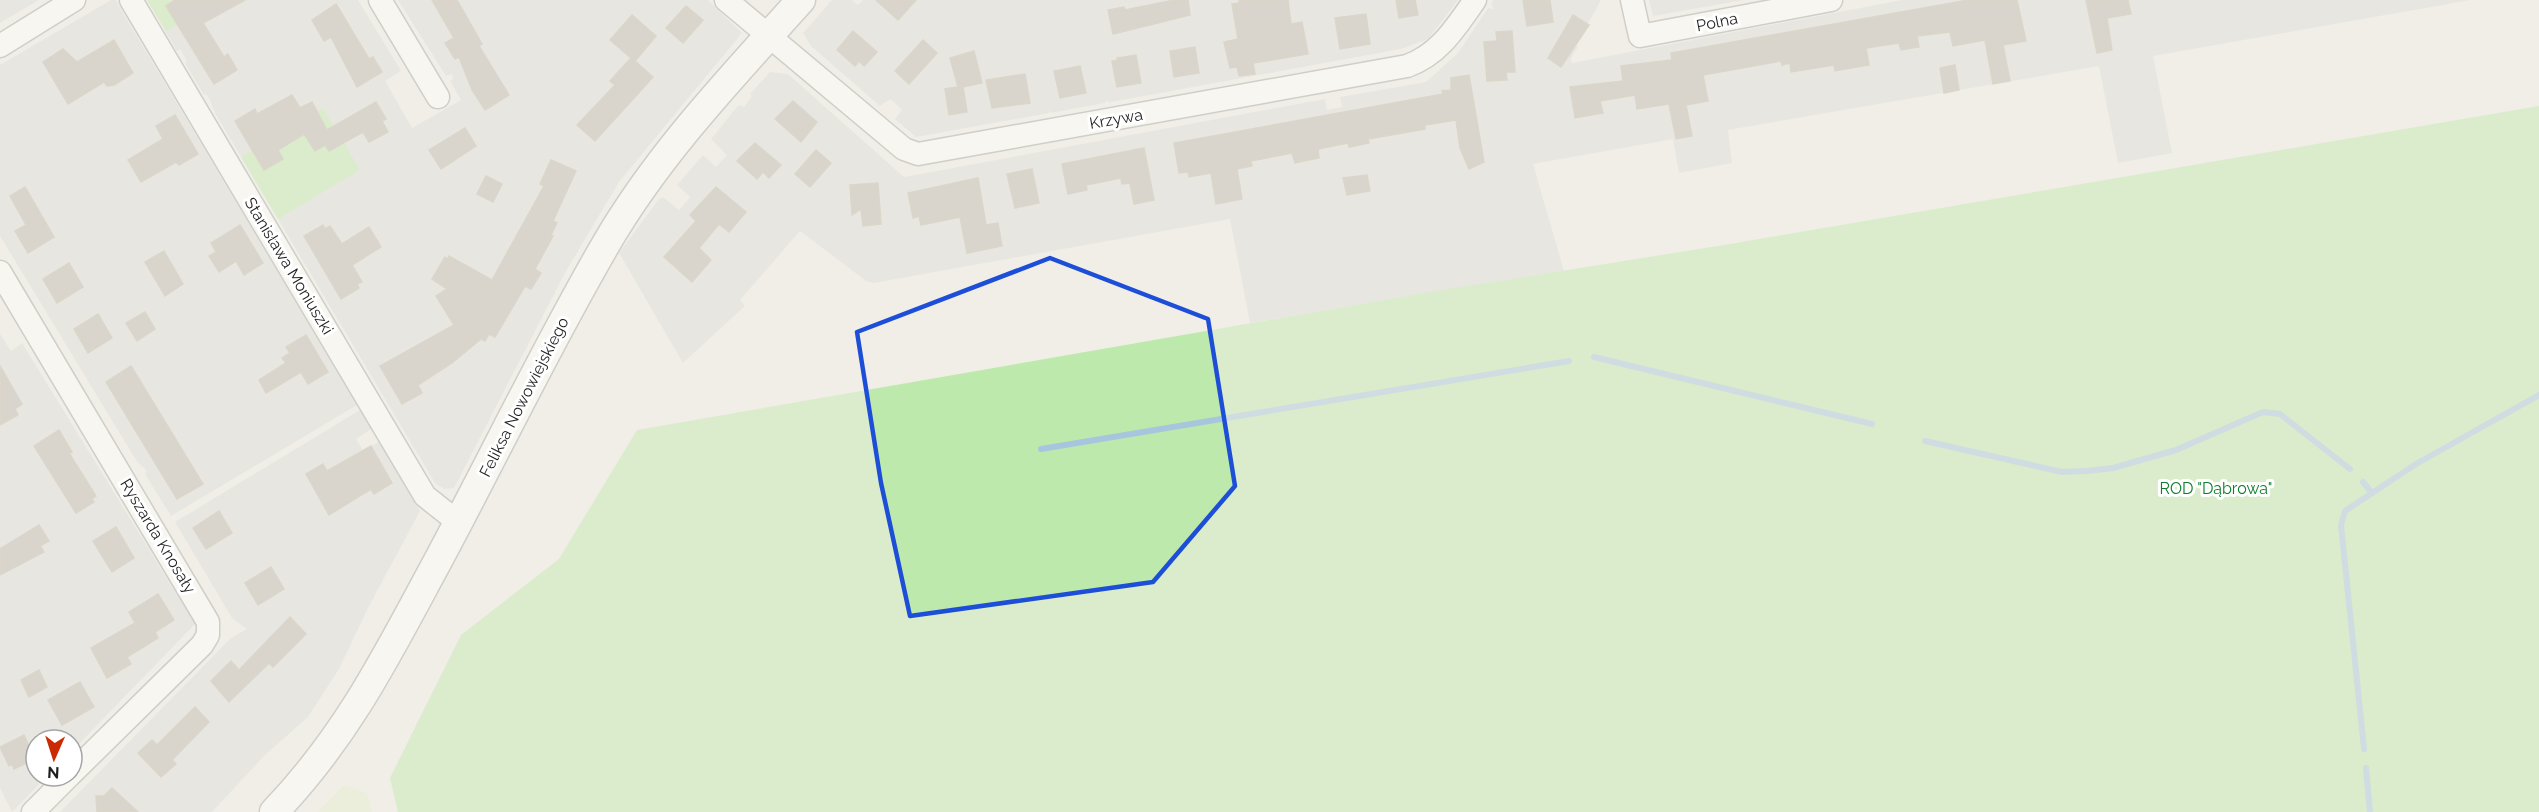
<svg xmlns="http://www.w3.org/2000/svg" width="2539" height="812" viewBox="0 0 2539 812" font-family="Raleway,sans-serif">
<style>
.residential{fill:#dddcdc}
.farmland{fill:#e6eed1}
.grass{fill:#bee9ac}
.lines{fill:none;stroke-linecap:round;stroke-linejoin:round}
.stream{stroke:#a7c6dd;stroke-width:6}
.building{fill:#bcb7af;stroke:#c1b8a8;stroke-width:1.5}
.minor-casing{stroke:#a6a6a6;stroke-width:25}
.tertiary-casing{stroke:#a6a6a6;stroke-width:31}
.minor{stroke:#fff;stroke-width:22}
.tertiary{stroke:#fff;stroke-width:28}
.marked{fill:none;stroke:#1d4ed8;stroke-width:4.5;stroke-linejoin:round}
.labels{text-anchor:middle;dominant-baseline:central;stroke-width:6;stroke-linejoin:round;paint-order:stroke}
.street-label{font-size:16px;fill:#1f1f1f;stroke:#fff}
.park-label{font-size:16px;fill:#0d7d2d;stroke:#fff}
</style>
<rect width="100%" height="100%" fill="#f0eee6"/>
<!-- residential -->
<g class="residential">
<path d="M 0,0 L 39,0 L 0,23 Z"/>
<path d="M 111,0 L 116,0 L 126,18 L 357,405 L 171,516 L 145,474 L 147,472 L 144,467 L 142,467 L 136,460 L 0,236 L 0,65 Z"/>
<path d="M 147,0 L 358,0 L 401,71 L 385,81 L 412,128 L 461,100 L 450,81 L 453,79 L 452,74 L 446,76 L 398,0 L 708,0 L 742,33 L 619,182 L 566,271 L 454,488 L 444,489 L 435,483 L 215,113 L 210,100 L 206,94 L 204,95 L 185,63 L 187,61 L 180,49 L 177,51 Z"/>
<path d="M 832,0 L 852,0 L 858,5 L 863,0 L 1458,0 L 1428,39 L 1401,49 L 1117,101 L 1108,102 L 1107,100 L 1105,103 L 1061,111 L 1051,113 L 1049,110 L 1049,113 L 916,137 L 895,119 L 902,110 L 894,102 L 890,99 L 880,106 L 811,46 L 803,33 Z"/>
<path d="M 1494,0 L 1601,0 L 1576,45 L 1578,47 L 1571,58 L 1572,63 L 1902,0 L 2471,0 L 2153,56 L 2172,153 L 2118,163 L 2099,66 L 1728,130 L 1732,163 L 1679,173 L 1673,139 L 1533,164 L 1564,271 L 1250,323 L 1230,219 L 874,283 L 866,281 L 800,231 L 740,300 L 745,306 L 683,363 L 619,253 L 659,199 L 663,197 L 679,210 L 681,208 L 690,197 L 677,185 L 703,155 L 716,167 L 727,155 L 711,139 L 737,107 L 740,105 L 744,107 L 752,96 L 750,94 L 770,72 L 788,74 L 904,177 L 1325,99 L 1327,110 L 1342,107 L 1340,97 L 1426,82 L 1458,53 L 1488,8 L 1494,9 L 1491,3 Z"/>
<path d="M 1649,0 L 1744,0 L 1653,16 Z"/>
<path d="M 0,334 L 11,351 L 22,343 L 195,624 L 72,751 L 72,740 L 36,740 L 36,776 L 47,776 L 12,812 L 0,788 Z"/>
<path d="M 360,410 L 371,429 L 356,439 L 363,450 L 379,442 L 420,511 L 368,608 L 339,669 L 308,717 L 265,755 L 212,812 L 60,812 L 231,638 L 247,629 L 232,618 L 175,522 Z"/>
</g>
<!-- farmland -->
<path class="farmland" d="M 344,785 L 367,793 L 372,812 L 317,812 Z"/>
<!-- grass -->
<g class="grass">
<path d="M 147,0 L 175,0 L 166,6 L 177,25 L 166,31 Z"/>
<path d="M 2539,106 L 2539,812 L 398,812 L 390,778 L 461,635 L 559,559 L 637,430 L 1436,291 L 1724,245 Z"/>
<path d="M 323,108 L 360,170 L 278,219 L 241,157 L 252,151 L 264,170 L 306,118 Z"/>
</g>
<g class="lines">
<!-- stream -->
<g class="stream">
<path d="M 1594,357 L 1872,424"/>
<path d="M 1925,441 L 2062,472 L 2086,471 L 2113,468 L 2176,450 L 2263,412 L 2280,414 L 2350,469"/>
<path d="M 1041,449 L 1569,361"/>
<path d="M 2363,482 L 2372,493"/>
<path d="M 2364,749 L 2341,525 L 2345,511 L 2416,464 L 2539,395"/>
<path d="M 2366,768 L 2370,812"/>
</g>
</g>
<!-- building -->
<g class="building">
<path d="M 175,0 L 245,0 L 203,23 L 224,57 L 228,54 L 237,70 L 214,84 L 166,6 Z"/>
<path d="M 432,0 L 457,0 L 482,44 L 479,46 L 509,95 L 485,110 L 472,90 L 459,57 L 455,59 L 445,43 L 454,38 Z"/>
<path d="M 876,0 L 916,0 L 898,20 Z"/>
<path d="M 1174,0 L 1188,0 L 1190,15 L 1113,34 L 1108,10 L 1124,7 L 1125,10 Z"/>
<path d="M 1239,0 L 1288,0 L 1291,24 L 1302,22 L 1308,54 L 1253,63 L 1255,74 L 1239,76 L 1237,67 L 1230,68 L 1224,42 L 1238,39 L 1232,4 L 1239,3 Z"/>
<path d="M 1396,0 L 1415,0 L 1418,15 L 1399,18 Z"/>
<path d="M 1523,0 L 1550,0 L 1553,22 L 1527,26 Z"/>
<path d="M 1968,0 L 2017,0 L 2026,41 L 2003,45 L 2010,81 L 1993,84 L 1985,40 L 1953,46 L 1950,32 L 1917,36 L 1919,47 L 1901,50 L 1899,43 L 1866,48 L 1869,65 L 1835,71 L 1834,65 L 1791,72 L 1790,63 L 1782,65 L 1781,61 L 1703,75 L 1708,101 L 1686,105 L 1692,136 L 1676,139 L 1669,104 L 1637,109 L 1635,95 L 1600,101 L 1603,113 L 1575,118 L 1570,87 L 1623,81 L 1621,66 L 1672,60 L 1671,53 Z"/>
<path d="M 2086,0 L 2128,0 L 2131,14 L 2107,18 L 2112,50 L 2097,53 Z"/>
<path d="M 336,4 L 369,59 L 373,57 L 382,72 L 357,87 L 331,37 L 324,41 L 312,20 Z"/>
<path d="M 686,6 L 703,20 L 683,43 L 666,28 Z"/>
<path d="M 1366,14 L 1370,44 L 1340,49 L 1335,18 Z"/>
<path d="M 632,15 L 656,36 L 635,61 L 653,77 L 595,141 L 577,125 L 615,85 L 610,81 L 631,58 L 610,40 Z"/>
<path d="M 1573,15 L 1589,25 L 1561,67 L 1548,58 Z"/>
<path d="M 853,31 L 877,52 L 864,66 L 859,61 L 855,66 L 837,50 Z"/>
<path d="M 1512,31 L 1515,72 L 1506,72 L 1507,80 L 1487,81 L 1484,42 L 1497,41 L 1496,32 Z"/>
<path d="M 114,40 L 133,73 L 114,85 L 107,86 L 104,82 L 68,104 L 43,62 L 63,49 L 77,62 Z"/>
<path d="M 923,40 L 937,53 L 909,84 L 895,71 Z"/>
<path d="M 1195,47 L 1199,73 L 1174,77 L 1170,51 Z"/>
<path d="M 974,51 L 982,83 L 963,87 L 967,112 L 949,115 L 945,89 L 958,87 L 950,58 Z"/>
<path d="M 1136,55 L 1141,83 L 1117,87 L 1112,61 L 1118,60 L 1117,58 Z"/>
<path d="M 1955,65 L 1959,90 L 1944,93 L 1940,68 Z"/>
<path d="M 1080,66 L 1086,93 L 1060,98 L 1054,71 Z"/>
<path d="M 1025,74 L 1030,103 L 992,108 L 986,80 Z"/>
<path d="M 1469,75 L 1484,162 L 1469,169 L 1460,148 L 1456,120 L 1425,125 L 1425,129 L 1368,139 L 1369,143 L 1349,147 L 1348,143 L 1318,149 L 1319,158 L 1295,163 L 1292,153 L 1251,161 L 1252,166 L 1237,169 L 1242,199 L 1216,204 L 1211,173 L 1189,177 L 1188,172 L 1179,173 L 1174,143 L 1443,94 L 1442,91 L 1451,90 L 1451,78 Z"/>
<path d="M 292,95 L 300,108 L 312,102 L 327,130 L 376,102 L 386,119 L 382,121 L 388,132 L 369,142 L 363,132 L 329,151 L 325,145 L 315,151 L 304,134 L 278,150 L 283,159 L 264,170 L 235,121 L 255,109 L 257,114 Z"/>
<path d="M 793,101 L 817,122 L 801,142 L 775,119 Z"/>
<path d="M 175,115 L 198,154 L 179,165 L 176,162 L 141,182 L 128,160 L 163,139 L 156,126 Z"/>
<path d="M 465,128 L 476,146 L 441,169 L 429,150 Z"/>
<path d="M 755,143 L 781,165 L 769,178 L 763,172 L 757,179 L 737,161 Z"/>
<path d="M 1144,148 L 1154,200 L 1134,204 L 1130,183 L 1122,184 L 1121,178 L 1086,185 L 1087,190 L 1068,194 L 1062,164 Z"/>
<path d="M 816,150 L 831,163 L 810,187 L 795,174 Z"/>
<path d="M 551,160 L 576,171 L 553,221 L 557,223 L 551,235 L 553,236 L 535,269 L 541,273 L 531,289 L 525,286 L 495,337 L 489,334 L 485,341 L 481,339 L 452,363 L 418,385 L 422,393 L 402,404 L 380,366 L 454,325 L 436,296 L 447,289 L 432,279 L 445,257 L 448,259 L 449,256 L 492,280 L 544,186 L 540,184 Z"/>
<path d="M 1032,169 L 1039,203 L 1015,208 L 1007,174 Z"/>
<path d="M 1367,175 L 1370,191 L 1347,195 L 1343,178 Z"/>
<path d="M 486,176 L 502,184 L 493,202 L 477,194 Z"/>
<path d="M 978,178 L 986,225 L 998,223 L 1002,246 L 967,253 L 960,217 L 921,225 L 919,216 L 913,218 L 908,193 Z"/>
<path d="M 878,183 L 881,224 L 863,226 L 861,209 L 852,215 L 850,185 Z"/>
<path d="M 25,187 L 54,237 L 28,253 L 15,231 L 26,225 L 10,196 Z"/>
<path d="M 716,187 L 746,212 L 729,232 L 719,224 L 699,248 L 711,260 L 692,282 L 664,257 L 696,221 L 690,215 Z"/>
<path d="M 240,225 L 263,263 L 244,275 L 236,261 L 219,272 L 209,256 L 216,252 L 211,243 Z"/>
<path d="M 323,225 L 325,229 L 330,226 L 342,244 L 369,227 L 381,247 L 352,265 L 362,282 L 357,284 L 359,288 L 341,299 L 304,236 Z"/>
<path d="M 164,251 L 183,284 L 165,296 L 145,262 Z"/>
<path d="M 69,263 L 83,287 L 57,303 L 43,279 Z"/>
<path d="M 145,312 L 155,329 L 137,341 L 126,323 Z"/>
<path d="M 98,314 L 112,338 L 88,353 L 74,329 Z"/>
<path d="M 306,335 L 328,372 L 308,384 L 301,372 L 266,393 L 259,380 L 286,363 L 282,358 L 290,353 L 286,347 Z"/>
<path d="M 0,366 L 22,404 L 15,409 L 18,415 L 0,425 Z"/>
<path d="M 131,366 L 203,484 L 177,499 L 106,382 Z"/>
<path d="M 59,430 L 72,452 L 69,453 L 96,496 L 92,499 L 94,502 L 76,513 L 34,446 Z"/>
<path d="M 371,446 L 392,483 L 374,494 L 371,489 L 329,515 L 306,474 L 323,464 L 327,471 Z"/>
<path d="M 219,511 L 232,533 L 206,549 L 193,528 Z"/>
<path d="M 39,525 L 49,541 L 40,546 L 44,552 L 0,575 L 0,549 Z"/>
<path d="M 116,527 L 134,558 L 112,572 L 93,541 Z"/>
<path d="M 271,567 L 284,589 L 258,605 L 245,583 Z"/>
<path d="M 158,594 L 174,620 L 155,632 L 158,638 L 127,657 L 131,664 L 107,678 L 91,648 L 135,623 L 129,612 Z"/>
<path d="M 290,617 L 306,634 L 273,667 L 269,663 L 229,702 L 211,681 L 231,661 L 239,670 Z"/>
<path d="M 39,670 L 47,687 L 29,697 L 21,680 Z"/>
<path d="M 80,682 L 94,707 L 62,725 L 48,700 Z"/>
<path d="M 195,707 L 209,722 L 172,760 L 176,764 L 161,777 L 138,753 L 152,740 L 157,745 Z"/>
<path d="M 24,735 L 35,759 L 14,769 L 12,764 L 9,766 L 0,747 Z"/>
<path d="M 112,788 L 138,812 L 97,812 L 96,796 L 104,796 Z"/>
</g>
<g class="lines">
<defs>
<g id="minor">
<path d="M 131,0 L 425,496 L 459,523"/>
<path d="M 380,0 L 438,97"/>
<path d="M 726,0 L 904,149 L 918,154 L 1407,66 C 1439,55 1456,27 1475,0"/>
<path d="M 1632,0 L 1640,36 L 1831,0"/>
<path d="M 0,46 L 74,0"/>
<path d="M 0,272 L 208,622 L 208,635 L 202,645 L 72,773"/>
<path d="M 33,812 L 69,776"/>
</g>
<path id="tertiary" d="M 274,812 C 342,741 381,667 427,581 C 488,469 542,354 606,244 C 658,154 732,77 801,0"/>
</defs>
<!-- minor casing -->
<use href="#minor" class="minor-casing"/>
<!-- tertiary casing -->
<use href="#tertiary" class="tertiary-casing"/>
<!-- minor -->
<use href="#minor" class="minor"/>
<!-- tertiary -->
<use href="#tertiary" class="tertiary"/>
</g>
<!-- marked area -->
<path d="M0 0H2539V812H0ZM 1050,258 L 1208,319 L 1235,486 L 1153,582 L 910,616 L 881,483 L 857,332 Z" fill="#f0eee6" fill-opacity=".55" fill-rule="evenodd"/>
<path class="marked" d="M 1050,258 L 1208,319 L 1235,486 L 1153,582 L 910,616 L 881,483 L 857,332 Z"/>
<g class="labels">
<!-- street labels -->
<g class="street-label">
<text transform="translate(1717 22) rotate(-11)">Polna</text>
<text transform="translate(1116 119) rotate(-10)">Krzywa</text>
<text transform="translate(289 266) rotate(59)">Stanisława Moniuszki</text>
<text transform="translate(524 397) rotate(-63)">Feliksa Nowowiejskiego</text>
<text transform="translate(158 536) rotate(59)">Ryszarda Knosały</text>
</g>
<!-- park labels -->
<g class="park-label">
<text x="2216" y="488">ROD "Dąbrowa"</text>
</g>
</g>
<!-- north arrow -->
<g transform="translate(54 758) rotate(183)"><circle r="28" fill="#ffffff" stroke="#a5a5a5" stroke-width="1.5"/>
<path d="M0-4.5L10 22L0 15L-10 22Z" fill="#cb2b03"/>
<text y="-9" font-size="16" font-weight="bold" text-anchor="middle" fill="#1f1f1f">N</text>
</g>
</svg>
